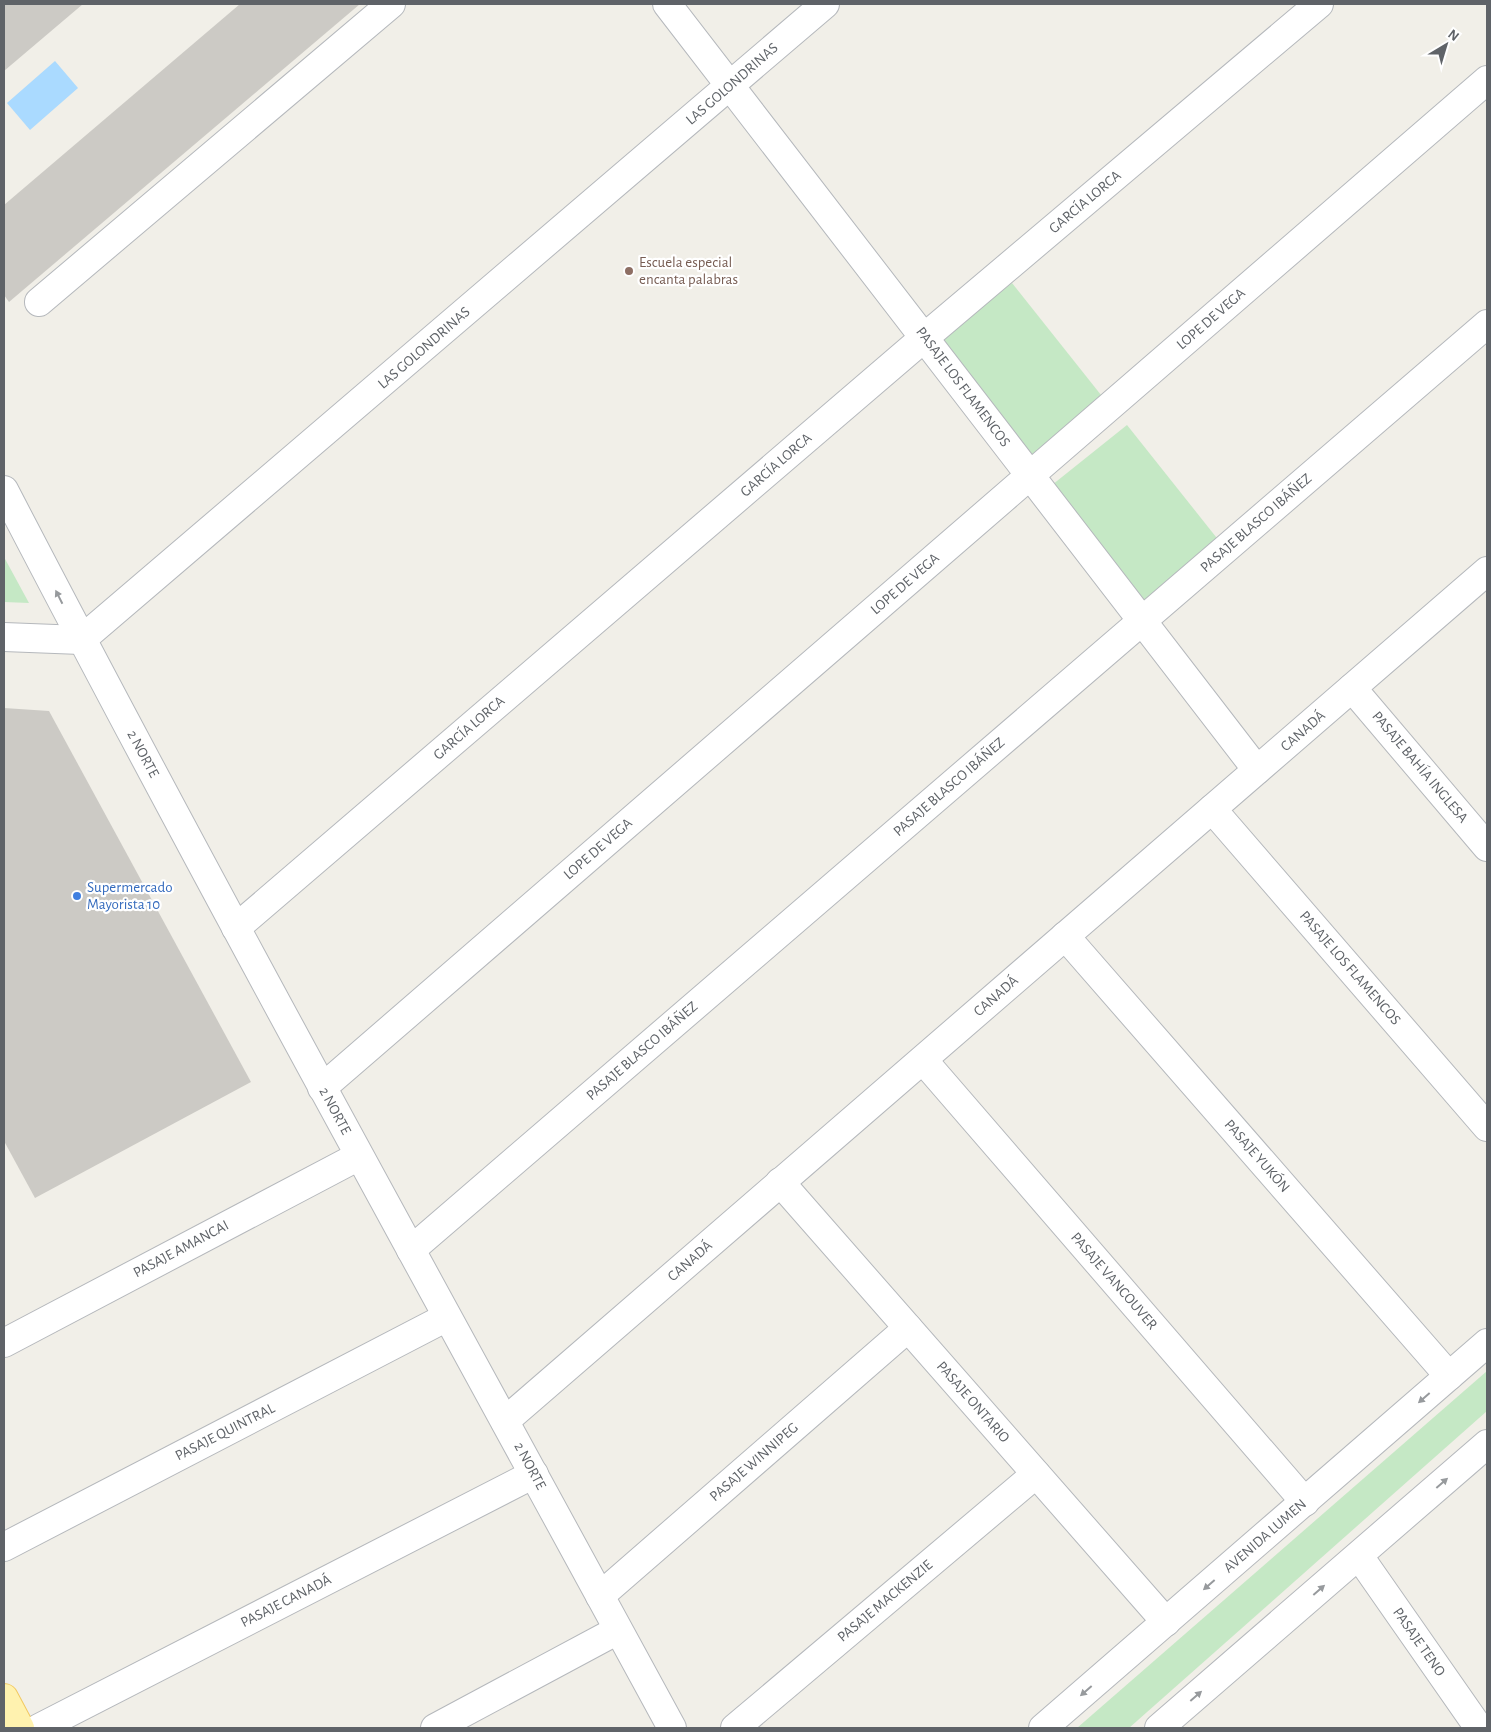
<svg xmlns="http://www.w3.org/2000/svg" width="1491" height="1732" viewBox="0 0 1491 1732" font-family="'Alegreya Sans',sans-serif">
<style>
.green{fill:#c5e8c5}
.water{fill:#aadaff}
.building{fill:#cccac5}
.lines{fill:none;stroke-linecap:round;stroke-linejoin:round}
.minor-casing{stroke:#b5b8bc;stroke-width:30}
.major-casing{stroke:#f2c960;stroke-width:30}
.minor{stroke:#fff;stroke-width:28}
.major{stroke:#fff2af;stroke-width:28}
.oneway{fill:#979a9d}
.education-dot{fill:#8d6e63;stroke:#fff;stroke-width:2}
.shop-dot{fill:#3f7fe0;stroke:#fff;stroke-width:2}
.labels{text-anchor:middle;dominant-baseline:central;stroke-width:4.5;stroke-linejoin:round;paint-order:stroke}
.street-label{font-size:15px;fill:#5f6368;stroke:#fff}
.education-label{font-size:15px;fill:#785e54;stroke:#fff;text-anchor:start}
.shop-label{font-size:15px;fill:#366cbe;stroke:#fff;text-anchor:start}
</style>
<rect width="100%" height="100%" fill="#f1efe8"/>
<!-- green -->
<g class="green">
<path d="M 1012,283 L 1105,400 L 1029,459 L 936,342 Z"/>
<path d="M 1127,425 L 1220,542 L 1145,602 L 1052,485 Z"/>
<path d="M 4,557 L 29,603 L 4,602 Z"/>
<path d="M 1487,1371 L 1487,1411 L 1129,1728 L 1077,1728 Z"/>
</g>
<!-- water -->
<path class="water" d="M 55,61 L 78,88 L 30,130 L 7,103 Z"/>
<!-- building -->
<g class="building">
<path d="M 4,4 L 83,4 L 4,71 Z"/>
<path d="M 240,4 L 360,4 L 9,302 L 4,295 L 4,205 Z"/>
<path d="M 4,708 L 49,711 L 251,1082 L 35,1198 L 4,1141 Z"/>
</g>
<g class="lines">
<defs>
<g id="minor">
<path d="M 667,4 L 1257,770"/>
<path d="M 39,302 L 391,4"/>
<path d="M 4,490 C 220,906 448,1316 672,1728"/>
<path d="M 4,637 L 81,640 L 825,4"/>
<path d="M 1352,688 L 1487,847"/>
<path d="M 1212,809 L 1487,1127"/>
<path d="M 236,928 L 925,337 L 1319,4"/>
<path d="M 1065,936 L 1449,1376"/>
<path d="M 923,1060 L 1305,1502"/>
<path d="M 322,1088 L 1487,80"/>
<path d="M 780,1182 L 1166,1622"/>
<path d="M 411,1250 L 1487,324"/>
<path d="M 4,1343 L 359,1156"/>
<path d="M 505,1421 L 1487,571"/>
<path d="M 4,1547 L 447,1317"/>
<path d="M 1359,1556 L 1479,1728"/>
<path d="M 600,1596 L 908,1328"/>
<path d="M 39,1728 L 534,1474"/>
<path d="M 435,1728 L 618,1630"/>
<path d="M 735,1728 L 1036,1474"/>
<path d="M 1043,1728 L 1487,1343"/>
<path d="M 1159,1728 L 1487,1444"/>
</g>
<path id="major" d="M 4,1698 L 20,1728"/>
</defs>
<!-- minor casing -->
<use href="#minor" class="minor-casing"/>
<!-- major casing -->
<use href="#major" class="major-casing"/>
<!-- minor -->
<use href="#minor" class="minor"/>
<!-- major -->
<use href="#major" class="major"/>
</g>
<!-- one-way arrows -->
<defs><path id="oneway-solid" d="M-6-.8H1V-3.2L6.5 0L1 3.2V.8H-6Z" transform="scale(1.25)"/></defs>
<g class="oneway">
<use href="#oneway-solid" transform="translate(59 597) rotate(-117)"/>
<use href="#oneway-solid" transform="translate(1424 1398) rotate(139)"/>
<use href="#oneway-solid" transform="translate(1442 1483) rotate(-41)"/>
<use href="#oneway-solid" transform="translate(1209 1585) rotate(139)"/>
<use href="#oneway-solid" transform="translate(1319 1590) rotate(-41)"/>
<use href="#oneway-solid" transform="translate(1086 1691) rotate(139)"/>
<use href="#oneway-solid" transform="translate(1196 1696) rotate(-41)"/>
</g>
<!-- markers -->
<circle class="education-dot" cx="629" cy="271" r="5"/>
<circle class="shop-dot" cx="77" cy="896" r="5"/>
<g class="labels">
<!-- street labels -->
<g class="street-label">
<text transform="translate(732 84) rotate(-41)">LAS GOLONDRINAS</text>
<text transform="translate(1085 202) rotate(-40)">GARCÍA LORCA</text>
<text transform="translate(1211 319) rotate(-41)">LOPE DE VEGA</text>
<text transform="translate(424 348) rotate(-41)">LAS GOLONDRINAS</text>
<text transform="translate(963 387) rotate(53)">PASAJE LOS FLAMENCOS</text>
<text transform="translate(776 465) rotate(-41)">GARCÍA LORCA</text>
<text transform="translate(1256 523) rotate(-41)">PASAJE BLASCO IBÁÑEZ</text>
<text transform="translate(905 584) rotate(-41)">LOPE DE VEGA</text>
<text transform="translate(469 728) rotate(-41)">GARCÍA LORCA</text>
<text transform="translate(1303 731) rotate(-41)">CANADÁ</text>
<text transform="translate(143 754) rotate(62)">2 NORTE</text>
<text transform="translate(1420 767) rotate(50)">PASAJE BAHÍA INGLESA</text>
<text transform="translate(949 787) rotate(-41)">PASAJE BLASCO IBÁÑEZ</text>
<text transform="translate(598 849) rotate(-41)">LOPE DE VEGA</text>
<text transform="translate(1350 968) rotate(49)">PASAJE LOS FLAMENCOS</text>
<text transform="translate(996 996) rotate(-41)">CANADÁ</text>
<text transform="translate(642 1051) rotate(-41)">PASAJE BLASCO IBÁÑEZ</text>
<text transform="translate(335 1111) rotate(62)">2 NORTE</text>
<text transform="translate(1257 1156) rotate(49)">PASAJE YUKÓN</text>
<text transform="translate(181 1249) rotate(-28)">PASAJE AMANCAI</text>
<text transform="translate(690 1261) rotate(-41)">CANADÁ</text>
<text transform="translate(1114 1281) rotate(49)">PASAJE VANCOUVER</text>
<text transform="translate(973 1402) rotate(49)">PASAJE ONTARIO</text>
<text transform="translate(225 1432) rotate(-27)">PASAJE QUINTRAL</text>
<text transform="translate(754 1462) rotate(-41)">PASAJE WINNIPEG</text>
<text transform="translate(530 1466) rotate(62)">2 NORTE</text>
<text transform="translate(1265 1536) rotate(-41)">AVENIDA LUMEN</text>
<text transform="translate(286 1601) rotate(-27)">PASAJE CANADÁ</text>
<text transform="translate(885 1601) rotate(-40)">PASAJE MACKENZIE</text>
<text transform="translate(1419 1642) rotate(55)">PASAJE TENO</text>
</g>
<!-- education labels -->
<g class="education-label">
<text x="639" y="262">Escuela especial<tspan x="639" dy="17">encanta palabras</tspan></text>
</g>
<!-- shop labels -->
<g class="shop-label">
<text x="87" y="887">Supermercado<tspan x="87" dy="17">Mayorista 10</tspan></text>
</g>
</g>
<!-- border -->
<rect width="1491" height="1732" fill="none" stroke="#5f6368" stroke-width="10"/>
<!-- north arrow -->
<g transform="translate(1446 45) rotate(38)" stroke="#ffffff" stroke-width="4" paint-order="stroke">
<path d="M0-4L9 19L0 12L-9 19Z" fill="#5f6368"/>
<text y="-8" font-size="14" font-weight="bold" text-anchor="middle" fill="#5f6368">N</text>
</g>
</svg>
